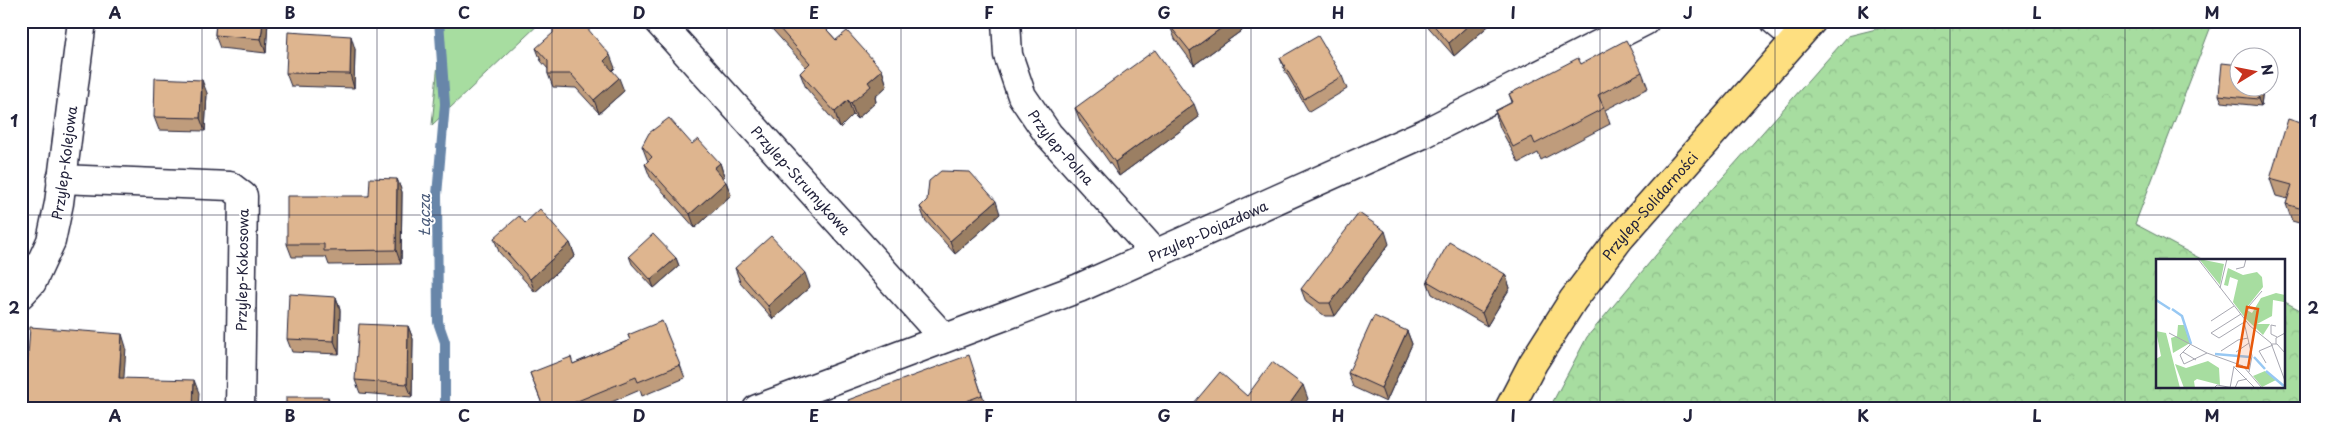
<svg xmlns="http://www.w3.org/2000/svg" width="2327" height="430" viewBox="0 0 2327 430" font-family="'Playpen Sans',sans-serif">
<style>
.grass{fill:#a7dda0;stroke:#64806e}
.forest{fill:url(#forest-crowns);stroke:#64806e}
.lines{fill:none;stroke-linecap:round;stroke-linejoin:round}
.stream{stroke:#6886a9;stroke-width:10}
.minor-casing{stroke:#22223b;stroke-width:31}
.major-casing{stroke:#22223b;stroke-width:31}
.minor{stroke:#fff;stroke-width:28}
.major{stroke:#fedf80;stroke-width:28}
.wall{fill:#bf9c7b;stroke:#22223b}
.shaded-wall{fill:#9b7f64;stroke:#22223b}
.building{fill:#deb58f;stroke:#22223b}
.grid{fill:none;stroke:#22223b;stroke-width:1;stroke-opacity:0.55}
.labels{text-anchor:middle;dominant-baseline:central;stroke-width:4;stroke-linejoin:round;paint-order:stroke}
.street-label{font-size:14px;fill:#22223b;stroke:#fff}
.water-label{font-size:15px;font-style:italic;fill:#4b5c7b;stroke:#fff}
.inset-river{fill:none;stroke:#97c8f3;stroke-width:2.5}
.inset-road{fill:none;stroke:#a7a7b1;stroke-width:1}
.view{fill:#e8590c;fill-opacity:0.15;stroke:#e8590c;stroke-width:2.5}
.inset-edge{fill:none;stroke:#22223b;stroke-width:2.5}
.neatline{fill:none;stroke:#22223b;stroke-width:2}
.grid-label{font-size:16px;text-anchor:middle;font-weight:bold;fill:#22223b}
</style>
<defs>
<pattern id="forest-crowns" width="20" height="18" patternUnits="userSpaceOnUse" patternTransform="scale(1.25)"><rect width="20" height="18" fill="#a7dda0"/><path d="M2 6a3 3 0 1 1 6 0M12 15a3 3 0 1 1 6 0" fill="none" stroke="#8fbd8b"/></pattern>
</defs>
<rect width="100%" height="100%" fill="#fff"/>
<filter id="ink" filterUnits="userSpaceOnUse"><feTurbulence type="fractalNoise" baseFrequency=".02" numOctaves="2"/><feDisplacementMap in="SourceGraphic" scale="10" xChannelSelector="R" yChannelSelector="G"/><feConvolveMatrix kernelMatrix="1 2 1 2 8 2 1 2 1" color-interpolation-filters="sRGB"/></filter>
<g filter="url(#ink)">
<!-- grass -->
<path class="grass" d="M 442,21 L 542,21 L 432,125 Z"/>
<!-- forest -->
<path class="forest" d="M 1909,21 L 2213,21 L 2135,224 L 2203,260 L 2157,260 L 2157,386 L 2283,386 L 2283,301 L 2306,313 L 2306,409 L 1549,409 L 1587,337 L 1693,211 L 1848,36 Z"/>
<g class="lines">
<!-- stream -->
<path class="stream" d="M 439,21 L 445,104 L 437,195 L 438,322 L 445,342 L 445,409"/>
<defs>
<g id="minor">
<path id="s1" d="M 658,21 L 944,338"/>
<path id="s2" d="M 1006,21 L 1008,55 L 1022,96 L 1048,134 L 1156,254"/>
<path d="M 1775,21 L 1796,39"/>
<path d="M 61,179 L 230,186 L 243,196 L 240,409"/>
<path id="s3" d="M 21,294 L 32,282 L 51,241 L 59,203 L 82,21"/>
<path id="s4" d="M 757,409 L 1079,288 L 1423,134 L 1645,21"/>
</g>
<g id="major">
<path id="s5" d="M 1509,409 L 1533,363 L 1573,300 L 1620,238 L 1812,21"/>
</g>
</defs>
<!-- minor casing -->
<use href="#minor" class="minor-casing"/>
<!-- major casing -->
<use href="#major" class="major-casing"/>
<!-- minor -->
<use href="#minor" class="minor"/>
<!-- major -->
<use href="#major" class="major"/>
</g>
<!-- wall -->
<g class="wall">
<path d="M 21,21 L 26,47 L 21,47 Z"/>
<path d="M 216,21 L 268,21 L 266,53 L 220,48 L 215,35 Z"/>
<path d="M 765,21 L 819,21 L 836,40 L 882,70 L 887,86 L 875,97 L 876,102 L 857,119 L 853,115 L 840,128 L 806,88 L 800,73 L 806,67 Z"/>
<path d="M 1176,21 L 1246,21 L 1248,26 L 1194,65 L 1175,39 L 1170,26 Z"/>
<path d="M 1423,21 L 1494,21 L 1454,56 Z"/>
<path d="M 536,48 L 615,68 L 612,71 L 624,91 L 599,113 L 576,88 L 553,87 L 548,74 L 548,69 L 541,61 Z"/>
<path d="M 355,49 L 354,88 L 291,86 L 286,73 Z"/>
<path d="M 1280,58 L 1342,76 L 1347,89 L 1309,112 L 1285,71 Z"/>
<path d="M 1581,64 L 1642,72 L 1648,88 L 1605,110 L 1610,124 L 1541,160 L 1538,153 L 1519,163 L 1500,128 L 1495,111 L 1512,102 L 1509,94 Z"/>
<path d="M 2263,88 L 2261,106 L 2222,102 L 2219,95 Z"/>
<path d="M 207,93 L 205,131 L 159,130 L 154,117 Z"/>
<path d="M 1075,108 L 1199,117 L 1119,176 L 1080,121 Z"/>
<path d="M 2306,110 L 2306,225 L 2292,221 L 2286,204 L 2288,199 L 2276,196 L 2270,179 L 2301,123 Z"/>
<path d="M 692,144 L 720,163 L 724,176 L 722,178 L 726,182 L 731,195 L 695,228 L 650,177 L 645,164 L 648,161 L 647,159 L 642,146 Z"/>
<path d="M 397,179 L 402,192 L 401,264 L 329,265 L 326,257 L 292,257 L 287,244 Z"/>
<path d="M 920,207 L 1000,214 L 955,254 L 925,220 Z"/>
<path d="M 525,223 L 570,243 L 575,256 L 535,292 L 499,252 L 494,238 Z"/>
<path d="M 1389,244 L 1335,316 L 1325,316 L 1306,302 L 1301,289 Z"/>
<path d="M 629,256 L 676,258 L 679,266 L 654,288 L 632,264 Z"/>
<path d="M 735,268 L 810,287 L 773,319 L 740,282 Z"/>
<path d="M 1505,274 L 1510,288 L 1487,326 L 1432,294 L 1427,281 Z"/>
<path d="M 336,297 L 340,310 L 339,354 L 292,352 L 287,339 Z"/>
<path d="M 408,326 L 413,339 L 412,397 L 360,393 L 355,380 Z"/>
<path d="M 1407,331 L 1412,344 L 1386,402 L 1353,387 L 1348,373 Z"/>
<path d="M 628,335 L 680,365 L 685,378 L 642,396 L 640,390 L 595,409 L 544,409 L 530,373 L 573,364 L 630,340 Z"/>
<path d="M 973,369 L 987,408 L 985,409 L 851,409 Z"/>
</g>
<!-- shaded-wall -->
<g class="shaded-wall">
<path d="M 21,21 L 26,21 L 26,47 L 21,35 Z"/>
<path d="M 263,21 L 268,21 L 266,53 L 261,39 Z"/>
<path d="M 1231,21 L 1246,21 L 1248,26 L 1194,65 L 1190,51 Z"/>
<path d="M 1473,21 L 1494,21 L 1454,56 L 1449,43 Z"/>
<path d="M 351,36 L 355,49 L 354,88 L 350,74 Z"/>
<path d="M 610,55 L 615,68 L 608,74 L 604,61 Z"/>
<path d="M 882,70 L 887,86 L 875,97 L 876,102 L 857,119 L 851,103 L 868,82 Z"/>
<path d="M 619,78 L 624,91 L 599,113 L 594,100 Z"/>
<path d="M 202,80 L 207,93 L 205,131 L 200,118 Z"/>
<path d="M 2259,88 L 2263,88 L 2261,106 L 2258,99 Z"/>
<path d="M 848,100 L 853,115 L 840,128 L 835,112 Z"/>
<path d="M 1194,104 L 1199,117 L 1119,176 L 1115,162 Z"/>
<path d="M 720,163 L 724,176 L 719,182 L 714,168 Z"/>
<path d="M 397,179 L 402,192 L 401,264 L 396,250 Z"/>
<path d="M 726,182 L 731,195 L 695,228 L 690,214 Z"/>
<path d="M 996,201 L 1000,214 L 955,254 L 950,241 Z"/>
<path d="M 1385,231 L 1389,244 L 1335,316 L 1330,303 Z"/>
<path d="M 570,243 L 575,256 L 535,292 L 530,279 Z"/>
<path d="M 676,258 L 679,266 L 654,288 L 651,280 Z"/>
<path d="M 805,273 L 810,287 L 773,319 L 768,306 Z"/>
<path d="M 1505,274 L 1510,288 L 1487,326 L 1482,313 Z"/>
<path d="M 336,297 L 340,310 L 339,354 L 334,341 Z"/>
<path d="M 408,326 L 413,339 L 412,397 L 407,384 Z"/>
<path d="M 1407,331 L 1412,344 L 1386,402 L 1381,388 Z"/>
<path d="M 122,334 L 126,347 L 123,391 L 119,378 Z"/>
<path d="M 194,380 L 199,393 L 198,409 L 193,409 Z"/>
<path d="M 1303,385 L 1308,399 L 1300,409 L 1286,409 Z"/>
<path d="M 328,397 L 333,409 L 328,409 Z"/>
</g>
<!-- building -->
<g class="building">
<path d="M 216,21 L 263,21 L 261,39 L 215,35 Z"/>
<path d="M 553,21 L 565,23 L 567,21 L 581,21 L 610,55 L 604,61 L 619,78 L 594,100 L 571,74 L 548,74 L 548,61 L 536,48 L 553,33 Z"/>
<path d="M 773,21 L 819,21 L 836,40 L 847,31 L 882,70 L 868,82 L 871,86 L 851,103 L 848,100 L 835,112 L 800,73 L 810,63 Z"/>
<path d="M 1176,21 L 1231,21 L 1190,51 L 1170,26 Z"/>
<path d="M 1430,21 L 1473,21 L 1449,43 Z"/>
<path d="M 288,32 L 351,36 L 350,74 L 286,73 Z"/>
<path d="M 1318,36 L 1342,76 L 1304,99 L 1280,58 Z"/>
<path d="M 1626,40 L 1642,72 L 1598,95 L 1604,108 L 1535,144 L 1532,137 L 1513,147 L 1495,111 L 1513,102 L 1509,94 L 1578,58 L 1581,64 Z"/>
<path d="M 1155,50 L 1194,104 L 1115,162 L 1075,108 Z"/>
<path d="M 2222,63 L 2240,65 L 2240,88 L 2259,88 L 2258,99 L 2219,95 Z"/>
<path d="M 155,78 L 202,80 L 200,118 L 154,117 Z"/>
<path d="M 2305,110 L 2306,110 L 2306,210 L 2286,204 L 2292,185 L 2270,179 L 2288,119 L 2301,123 Z"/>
<path d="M 669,118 L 692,144 L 698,139 L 720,163 L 714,168 L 726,182 L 690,214 L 645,164 L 652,157 L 642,146 L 649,133 Z"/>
<path d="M 941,171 L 970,172 L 996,201 L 950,241 L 920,207 L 927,200 L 929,181 Z"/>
<path d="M 370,178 L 397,179 L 396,250 L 324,251 L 324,244 L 287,244 L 287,196 L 369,196 Z"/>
<path d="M 540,209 L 570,243 L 530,279 L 494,238 L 519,216 L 525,223 Z"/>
<path d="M 1359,213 L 1385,231 L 1330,303 L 1320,303 L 1301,289 Z"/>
<path d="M 653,234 L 676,258 L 651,280 L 629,256 Z"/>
<path d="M 771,236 L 805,273 L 768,306 L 735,268 Z"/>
<path d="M 1449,242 L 1505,274 L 1482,313 L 1427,281 Z"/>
<path d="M 289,294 L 336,297 L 334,341 L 287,339 Z"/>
<path d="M 1374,316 L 1407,331 L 1381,388 L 1348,373 Z"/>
<path d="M 662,321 L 680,365 L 638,382 L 636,377 L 558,409 L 544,409 L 530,373 L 571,357 L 573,364 L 630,340 L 628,335 Z"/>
<path d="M 359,324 L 408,326 L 407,384 L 355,380 Z"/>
<path d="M 30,327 L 122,334 L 119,378 L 194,380 L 193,409 L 21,409 L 21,384 L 26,385 Z"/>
<path d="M 969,355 L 982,395 L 946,409 L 851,409 L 848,400 Z"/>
<path d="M 1272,362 L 1303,385 L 1286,409 L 1189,409 L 1220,372 L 1247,396 Z"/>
<rect x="286" y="397" width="42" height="12"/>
</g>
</g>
<!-- grid -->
<path class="grid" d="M 202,21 L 202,409M 377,21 L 377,409M 552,21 L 552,409M 727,21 L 727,409M 901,21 L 901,409M 1076,21 L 1076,409M 1251,21 L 1251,409M 1426,21 L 1426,409M 1600,21 L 1600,409M 1775,21 L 1775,409M 1950,21 L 1950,409M 2125,21 L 2125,409M 21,215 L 2306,215"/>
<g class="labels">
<!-- street labels -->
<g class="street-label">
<text stroke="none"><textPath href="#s2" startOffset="142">Przylep-Polna</textPath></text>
<text stroke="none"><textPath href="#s3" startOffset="141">Przylep-Kolejowa</textPath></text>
<text stroke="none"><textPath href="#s1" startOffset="214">Przylep-Strumykowa</textPath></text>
<text stroke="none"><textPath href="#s5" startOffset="248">Przylep-Solidarności</textPath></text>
<text stroke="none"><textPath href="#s4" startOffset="485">Przylep-Dojazdowa</textPath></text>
<text transform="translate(242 270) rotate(-89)">Przylep-Kokosowa</text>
</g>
<!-- water labels -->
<g class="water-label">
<text transform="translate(423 215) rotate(-90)">Łącza</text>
</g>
</g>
<!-- overview -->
<g transform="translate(2156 259)">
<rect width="129" height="129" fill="#fff"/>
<path d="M 120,34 L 129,36 L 128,43 L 117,41 L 116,57 L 101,65 L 114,65 L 107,76 L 90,60 L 91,51 L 96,54 L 105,39 ZM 22,66 L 28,66 L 34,84 L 17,94 L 15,79 L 21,77 ZM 0,72 L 10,74 L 24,129 L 0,129 L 0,100 L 5,97 ZM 52,102 L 63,109 L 64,126 L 41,120 L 38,122 L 39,129 L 28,129 L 19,105 L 30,109 Z" fill="#a7dda0"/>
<path d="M 109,112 L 120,121 L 106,128 L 97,117 Z" fill="#a7dda0"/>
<path d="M 43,0 L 68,5 L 64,26 ZM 72,9 L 87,16 L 101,13 L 106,18 L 107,28 L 92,47 L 89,59 L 77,43 L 82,21 L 74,18 L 72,27 L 68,26 Z" fill="#a7dda0"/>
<path class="inset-river" d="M 0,41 L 14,50M 16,50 L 26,57 L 35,85M 59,95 L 94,98M 98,98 L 109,110M 110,112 L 129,128"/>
<path class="inset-road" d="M 42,0 L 94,67 L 115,84 L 129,122M 80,10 L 88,8 L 90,0M 64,29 L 71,0M 85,55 L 55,74 L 63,79 L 90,62M 89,60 L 93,47 L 106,32M 55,62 L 78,47M 88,63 L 96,97 L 93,113M 120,67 L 115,66 L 115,75 L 121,78M 13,74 L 51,94 L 87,107 L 106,129M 116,85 L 121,85 L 129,94M 120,85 L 120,79 L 129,74M 34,86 L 24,96 L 28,105 L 51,94M 65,92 L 82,81 L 92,79M 27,93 L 40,101M 80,93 L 93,84M 110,104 L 103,92 L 117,86M 78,108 L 99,129M 58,129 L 61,126 L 78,129M 74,129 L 78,107M 79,129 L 82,122 L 91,120"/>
<path class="view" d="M 91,48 L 102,50 L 92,109 L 81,107 Z"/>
<rect width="129" height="129" class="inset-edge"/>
</g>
<!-- margin -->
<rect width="2327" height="430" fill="none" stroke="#fff" stroke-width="55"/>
<!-- north arrow -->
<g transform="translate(2254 72) rotate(80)"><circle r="24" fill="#ffffff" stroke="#a7a7b1"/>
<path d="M0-4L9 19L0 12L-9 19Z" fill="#c8321e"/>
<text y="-8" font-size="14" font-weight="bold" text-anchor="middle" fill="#22223b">N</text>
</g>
<rect x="28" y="28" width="2272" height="374" class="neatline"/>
<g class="grid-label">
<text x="115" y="19">A</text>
<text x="290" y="19">B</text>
<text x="464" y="19">C</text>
<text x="639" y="19">D</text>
<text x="814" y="19">E</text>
<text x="989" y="19">F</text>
<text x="1164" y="19">G</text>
<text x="1338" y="19">H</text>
<text x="1513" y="19">I</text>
<text x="1688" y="19">J</text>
<text x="1863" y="19">K</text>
<text x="2037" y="19">L</text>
<text x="2212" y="19">M</text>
<text x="14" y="127">1</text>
<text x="2313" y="127">1</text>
<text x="14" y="314">2</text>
<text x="2313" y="314">2</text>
<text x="115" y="422">A</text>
<text x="290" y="422">B</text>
<text x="464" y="422">C</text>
<text x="639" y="422">D</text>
<text x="814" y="422">E</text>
<text x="989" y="422">F</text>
<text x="1164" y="422">G</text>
<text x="1338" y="422">H</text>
<text x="1513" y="422">I</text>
<text x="1688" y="422">J</text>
<text x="1863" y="422">K</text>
<text x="2037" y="422">L</text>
<text x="2212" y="422">M</text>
</g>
</svg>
